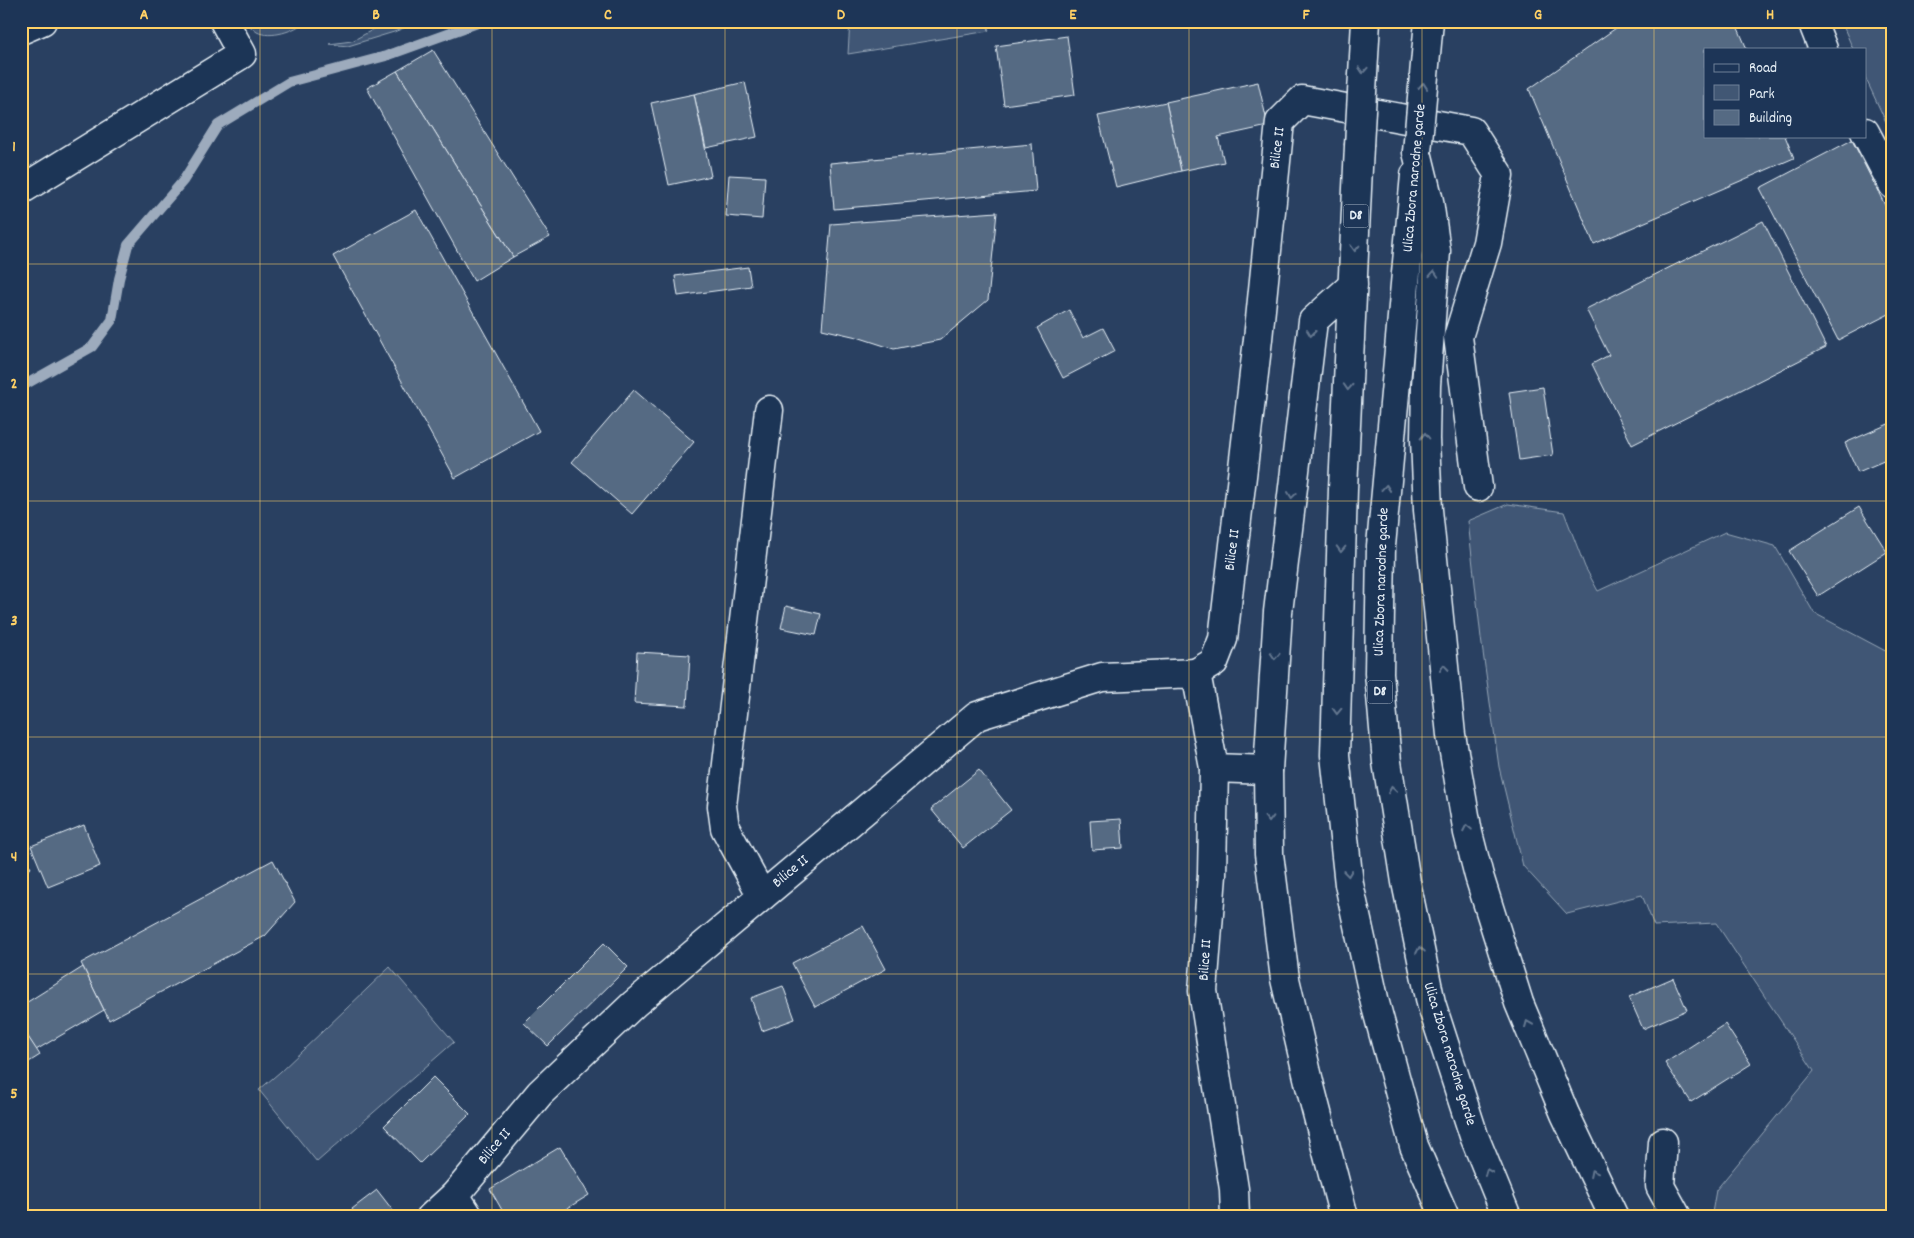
<svg xmlns="http://www.w3.org/2000/svg" width="1914" height="1238" viewBox="0 0 1914 1238" font-family="Dekko,sans-serif">
<style>
.green{fill:#415774;stroke:#94a4b6}
.lines{fill:none;stroke-linecap:round;stroke-linejoin:round}
.stream{stroke:#9dabbd;stroke-width:10}
.building{fill:#556a83;stroke:#e8f1f8}
.minor-casing{stroke:#e8f1f8;stroke-width:31}
.highway-casing{stroke:#e8f1f8;stroke-width:31}
.minor{stroke:#1d3557;stroke-width:28}
.highway{stroke:#1d3557;stroke-width:28}
.highway-bridge-casing{stroke:#e8f1f8;stroke-width:31;stroke-linecap:butt}
.highway-bridge{stroke:#1d3557;stroke-width:28}
.oneway{stroke:#64778f}
.grid{fill:none;stroke:#ffd166;stroke-width:1;stroke-opacity:0.55}
.labels{text-anchor:middle;dominant-baseline:central;stroke-width:4.5;stroke-linejoin:round;paint-order:stroke}
.shield{fill:#1d3557;stroke:#abb9c8;stroke-width:1}
.shield-label{font-size:14px;font-weight:bold;fill:#e8f1f8}
.street-label{font-size:15px;fill:#e8f1f8;stroke:#1d3557}
.neatline{fill:none;stroke:#ffd166;stroke-width:2}
.grid-label{font-size:16px;text-anchor:middle;font-weight:bold;fill:#ffd166}
</style>
<rect width="100%" height="100%" fill="#294061"/>
<filter id="ink" filterUnits="userSpaceOnUse"><feTurbulence type="fractalNoise" baseFrequency=".02" numOctaves="2"/><feDisplacementMap in="SourceGraphic" scale="10" xChannelSelector="R" yChannelSelector="G"/><feConvolveMatrix kernelMatrix="1 2 1 2 8 2 1 2 1" color-interpolation-filters="sRGB"/></filter>
<g filter="url(#ink)">
<!-- green -->
<g class="green">
<path d="M 245,21 L 305,21 C 296,31 270,39 257,32 C 253,29 248,25 245,21 Z"/>
<path d="M 389,21 L 420,21 L 394,32 L 348,46 L 329,44 L 352,41 Z"/>
<path d="M 850,21 L 987,21 L 989,31 L 848,54 Z"/>
<path d="M 1841,21 L 1893,21 L 1893,137 L 1865,77 L 1865,49 L 1853,49 Z"/>
<path d="M 1508,504 L 1564,512 L 1585,567 L 1598,591 L 1725,532 L 1775,546 L 1814,613 L 1893,655 L 1893,1217 L 1714,1217 L 1712,1213 L 1716,1190 L 1814,1071 L 1716,923 L 1654,926 L 1642,895 L 1567,914 L 1523,866 L 1499,767 L 1481,638 L 1468,521 Z"/>
<path d="M 390,967 L 454,1042 L 317,1162 L 259,1090 L 280,1072 Z"/>
</g>
<g class="lines">
<!-- stream -->
<path class="stream" d="M 21,387 L 92,347 L 112,320 L 119,279 L 128,245 L 183,181 L 218,125 L 289,82 L 386,56 L 483,21"/>
</g>
<!-- building -->
<g class="building">
<path d="M 1626,21 L 1735,21 L 1747,49 L 1705,49 L 1705,136 L 1785,136 L 1794,158 L 1594,244 L 1529,89 Z"/>
<path d="M 1067,36 L 1075,95 L 1004,105 L 996,46 Z"/>
<path d="M 433,50 L 550,237 L 513,257 L 397,71 Z"/>
<path d="M 397,71 L 513,257 L 474,281 L 367,88 Z"/>
<path d="M 745,82 L 757,137 L 706,148 L 694,94 Z"/>
<path d="M 1258,82 L 1268,126 L 1218,137 L 1224,162 L 1181,171 L 1166,102 Z"/>
<path d="M 694,94 L 711,176 L 669,185 L 651,103 Z"/>
<path d="M 1166,102 L 1181,171 L 1116,187 L 1098,116 Z"/>
<path d="M 1852,140 L 1893,221 L 1893,312 L 1838,340 L 1760,188 Z"/>
<path d="M 1032,144 L 1036,191 L 834,209 L 830,163 Z"/>
<path d="M 729,175 L 765,177 L 762,219 L 726,216 Z"/>
<path d="M 416,210 L 539,431 L 455,478 L 333,256 Z"/>
<path d="M 997,212 L 988,300 L 940,340 L 894,349 L 857,337 L 822,329 L 831,224 Z"/>
<path d="M 1763,221 L 1826,347 L 1632,445 L 1592,364 L 1609,355 L 1586,309 Z"/>
<path d="M 748,267 L 751,286 L 678,296 L 675,276 Z"/>
<path d="M 1069,310 L 1083,338 L 1103,328 L 1115,351 L 1063,378 L 1037,328 Z"/>
<path d="M 1543,387 L 1553,455 L 1519,460 L 1509,392 Z"/>
<path d="M 634,390 L 694,442 L 632,514 L 572,462 Z"/>
<path d="M 1893,422 L 1893,457 L 1858,472 L 1845,443 Z"/>
<path d="M 1859,507 L 1887,552 L 1818,596 L 1789,551 Z"/>
<path d="M 786,606 L 821,614 L 816,635 L 781,628 Z"/>
<path d="M 637,652 L 690,655 L 687,706 L 634,703 Z"/>
<path d="M 979,770 L 1011,810 L 963,848 L 931,809 Z"/>
<path d="M 1121,819 L 1123,848 L 1092,850 L 1090,821 Z"/>
<path d="M 84,825 L 100,866 L 48,887 L 31,846 Z"/>
<path d="M 21,853 L 31,868 L 21,875 Z"/>
<path d="M 273,860 L 295,902 L 265,936 L 109,1020 L 81,963 Z"/>
<path d="M 863,926 L 886,969 L 815,1007 L 792,963 Z"/>
<path d="M 604,943 L 628,967 L 548,1046 L 524,1023 Z"/>
<path d="M 83,967 L 104,1010 L 36,1050 L 21,1026 L 21,1006 Z"/>
<path d="M 1673,978 L 1687,1010 L 1643,1029 L 1629,997 Z"/>
<path d="M 783,986 L 795,1019 L 762,1031 L 751,998 Z"/>
<path d="M 1725,1024 L 1751,1064 L 1691,1102 L 1665,1063 Z"/>
<path d="M 21,1026 L 40,1055 L 21,1067 Z"/>
<path d="M 433,1077 L 470,1114 L 420,1163 L 384,1126 Z"/>
<path d="M 560,1147 L 589,1195 L 553,1217 L 506,1217 L 490,1189 Z"/>
<path d="M 377,1190 L 398,1217 L 357,1217 L 352,1209 Z"/>
</g>
<g class="lines">
<defs>
<g id="minor">
<path d="M 1812,21 L 1823,49"/>
<path d="M 21,30 L 42,21"/>
<path d="M 1865,132 L 1893,185"/>
<path d="M 21,190 L 242,54 L 224,21"/>
<path d="M 1196,673 L 1214,662 L 1223,639 L 1258,339 L 1280,122 L 1302,100 L 1471,131 L 1499,175 L 1487,243 L 1458,337 L 1478,487"/>
<path d="M 1214,768 L 1268,770"/>
<path d="M 762,896 L 725,828 L 722,806 L 769,410"/>
<path d="M 1663,1142 L 1660,1186 L 1677,1217"/>
<path d="M 455,1195 L 469,1217"/>
<path d="M 431,1217 L 455,1195 L 540,1093 L 634,1004 L 977,716 L 1102,677 L 1196,673 L 1214,768 L 1212,875 L 1203,991 L 1234,1189 L 1235,1217"/>
</g>
<g id="highway">
<path d="M 1359,146 L 1343,489 L 1335,755 L 1349,884 L 1375,1003 L 1414,1146 L 1445,1217"/>
<path d="M 1417,152 L 1429,201 L 1436,251 L 1426,385 L 1425,439 L 1428,510 L 1451,735 L 1468,833 L 1479,876 L 1519,1003 L 1565,1114 L 1614,1217"/>
<path d="M 1415,175 L 1381,546 L 1379,673 L 1387,762 L 1406,882 L 1431,1003 L 1474,1136 L 1507,1217"/>
<path d="M 1344,1217 L 1310,1086 L 1285,979 L 1269,854 L 1268,770 L 1278,612 L 1313,321 L 1353,285"/>
</g>
</defs>
<!-- minor casing -->
<use href="#minor" class="minor-casing"/>
<!-- highway casing -->
<use href="#highway" class="highway-casing"/>
<!-- minor -->
<use href="#minor" class="minor"/>
<!-- highway -->
<use href="#highway" class="highway"/>
<defs>
<g id="highway-bridge">
<path d="M 1359,146 L 1366,21"/>
<path d="M 1417,152 L 1429,21"/>
</g>
</defs>
<!-- highway-bridge casing -->
<use href="#highway-bridge" class="highway-bridge-casing"/>
<!-- highway-bridge -->
<use href="#highway-bridge" class="highway-bridge"/>
</g>
<!-- one-way arrows -->
<defs><path id="oneway-chevron" d="M-2-3.5L2.5 0L-2 3.5" fill="none" stroke-width="1.6" stroke-linecap="round" stroke-linejoin="round" transform="scale(1.25)"/></defs>
<g class="oneway">
<use href="#oneway-chevron" transform="translate(1363 70) rotate(94)"/>
<use href="#oneway-chevron" transform="translate(1423 86) rotate(-85)"/>
<use href="#oneway-chevron" transform="translate(1355 248) rotate(92)"/>
<use href="#oneway-chevron" transform="translate(1434 274) rotate(-86)"/>
<use href="#oneway-chevron" transform="translate(1311 333) rotate(97)"/>
<use href="#oneway-chevron" transform="translate(1348 387) rotate(93)"/>
<use href="#oneway-chevron" transform="translate(1425 436) rotate(-90)"/>
<use href="#oneway-chevron" transform="translate(1386 488) rotate(-85)"/>
<use href="#oneway-chevron" transform="translate(1292 495) rotate(97)"/>
<use href="#oneway-chevron" transform="translate(1341 549) rotate(92)"/>
<use href="#oneway-chevron" transform="translate(1275 656) rotate(93)"/>
<use href="#oneway-chevron" transform="translate(1444 668) rotate(-96)"/>
<use href="#oneway-chevron" transform="translate(1337 711) rotate(92)"/>
<use href="#oneway-chevron" transform="translate(1392 790) rotate(-99)"/>
<use href="#oneway-chevron" transform="translate(1269 819) rotate(89)"/>
<use href="#oneway-chevron" transform="translate(1467 828) rotate(-101)"/>
<use href="#oneway-chevron" transform="translate(1348 873) rotate(84)"/>
<use href="#oneway-chevron" transform="translate(1420 950) rotate(-101)"/>
<use href="#oneway-chevron" transform="translate(1528 1024) rotate(-112)"/>
<use href="#oneway-chevron" transform="translate(1488 1172) rotate(-112)"/>
<use href="#oneway-chevron" transform="translate(1593 1173) rotate(-116)"/>
</g>
</g>
<!-- grid -->
<path class="grid" d="M 260,21 L 260,1217M 492,21 L 492,1217M 725,21 L 725,1217M 957,21 L 957,1217M 1189,21 L 1189,1217M 1422,21 L 1422,1217M 1654,21 L 1654,1217M 21,264 L 1893,264M 21,501 L 1893,501M 21,737 L 1893,737M 21,974 L 1893,974"/>
<g class="labels">
<!-- shield labels -->
<g class="shield">
<rect x="1343.5" y="204.5" width="25" height="23" rx="4"/>
<rect x="1367.5" y="680.5" width="25" height="23" rx="4"/>
</g>
<g class="shield-label">
<text x="1356" y="216">D8</text>
<text x="1380" y="692">D8</text>
</g>
<!-- street labels -->
<g class="street-label">
<text transform="translate(1278 148) rotate(-83)">Bilice II</text>
<text transform="translate(1415 178) rotate(-85)">Ulica Zbora narodne garde</text>
<text transform="translate(1233 550) rotate(-83)">Bilice II</text>
<text transform="translate(1382 582) rotate(-88)">Ulica Zbora narodne garde</text>
<text transform="translate(791 872) rotate(-40)">Bilice II</text>
<text transform="translate(1206 960) rotate(-86)">Bilice II</text>
<text transform="translate(1449 1054) rotate(73)">Ulica Zbora narodne garde</text>
<text transform="translate(495 1147) rotate(-50)">Bilice II</text>
</g>
</g>
<!-- margin -->
<rect width="1914" height="1238" fill="none" stroke="#1d3557" stroke-width="55"/>
<!-- legend -->
<rect x="1704" y="48" width="162" height="90" fill="#1d3557" stroke="#6e8097"/>
<rect x="1714" y="64" width="25" height="8" fill="#1d3557" stroke="#6e8097"/>
<text x="1749" y="72" font-size="15" fill="#e8f1f8">Road</text>
<rect x="1714" y="85" width="25" height="15" fill="#415774" stroke="#6e8097"/>
<text x="1749" y="98" font-size="15" fill="#e8f1f8">Park</text>
<rect x="1714" y="110" width="25" height="15" fill="#556a83" stroke="#6e8097"/>
<text x="1749" y="122" font-size="15" fill="#e8f1f8">Building</text>
<rect x="28" y="28" width="1858" height="1182" class="neatline"/>
<g class="grid-label">
<text x="144" y="19">A</text>
<text x="376" y="19">B</text>
<text x="608" y="19">C</text>
<text x="841" y="19">D</text>
<text x="1073" y="19">E</text>
<text x="1306" y="19">F</text>
<text x="1538" y="19">G</text>
<text x="1770" y="19">H</text>
<text x="14" y="151">1</text>
<text x="14" y="388">2</text>
<text x="14" y="625">3</text>
<text x="14" y="861">4</text>
<text x="14" y="1098">5</text>
</g>
</svg>
